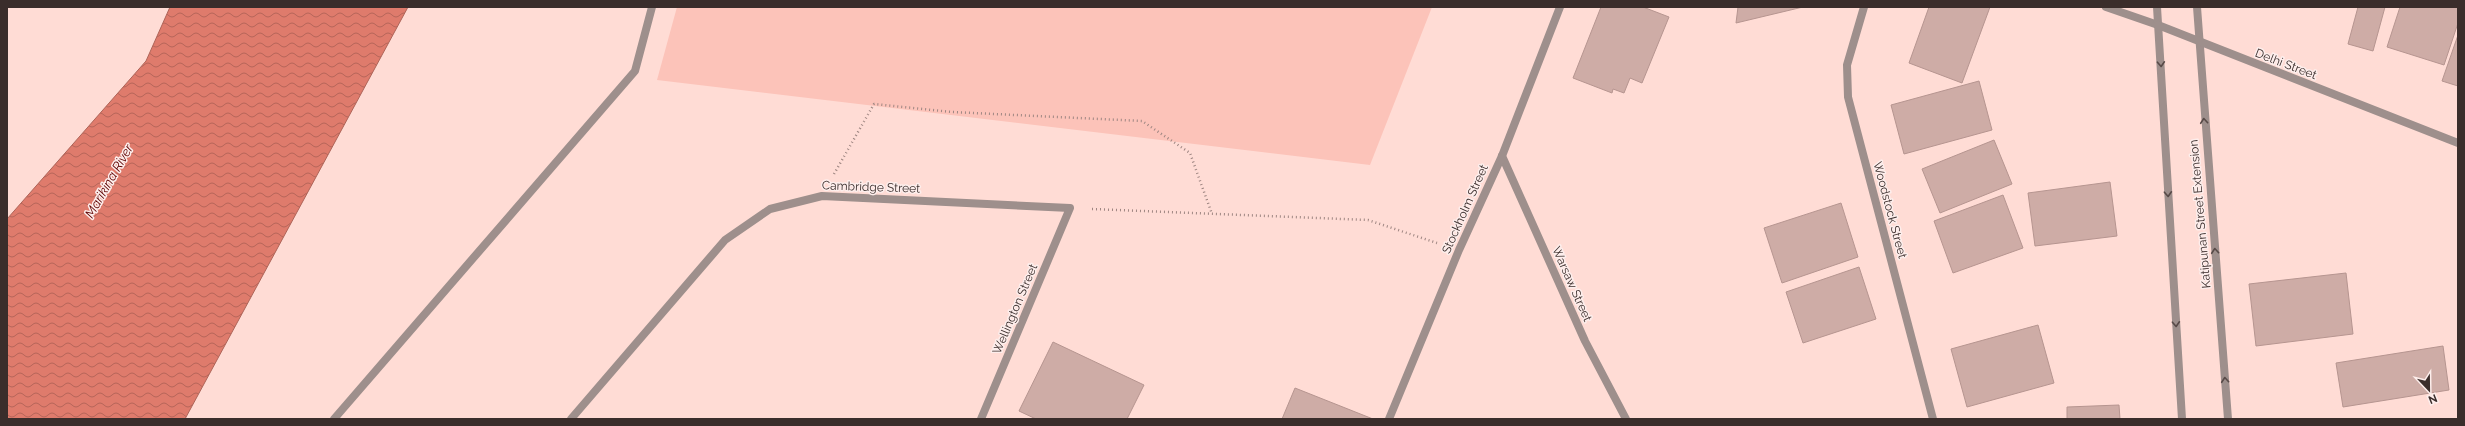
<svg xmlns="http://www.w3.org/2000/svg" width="2465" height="426" viewBox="0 0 2465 426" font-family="Raleway,sans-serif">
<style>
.green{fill:#fcc3b9}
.water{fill:url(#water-waves);stroke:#ae6458}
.building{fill:#ceaca6;stroke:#b69590}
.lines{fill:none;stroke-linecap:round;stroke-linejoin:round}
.path{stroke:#9e8682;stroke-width:2.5;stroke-dasharray:1 3;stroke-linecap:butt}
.service{stroke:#9e8f8c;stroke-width:8}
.pedestrian{stroke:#9e8f8c;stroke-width:8}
.minor{stroke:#9e8f8c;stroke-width:8}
.tertiary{stroke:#9e8f8c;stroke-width:8}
.oneway{stroke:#584a48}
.labels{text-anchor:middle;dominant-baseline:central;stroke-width:3;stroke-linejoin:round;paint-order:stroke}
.street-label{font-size:12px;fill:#3a2d2b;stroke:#fdeeec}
.water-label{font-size:13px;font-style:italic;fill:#5e0000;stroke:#fdeeec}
</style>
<defs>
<pattern id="water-waves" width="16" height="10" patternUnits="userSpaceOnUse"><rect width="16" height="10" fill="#df7b6c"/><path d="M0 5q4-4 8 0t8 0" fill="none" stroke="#b66559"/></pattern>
</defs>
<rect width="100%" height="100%" fill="#ffdcd5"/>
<!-- green -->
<path class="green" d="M 677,7 L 1432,7 L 1370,165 L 657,80 Z"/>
<!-- water -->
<path class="water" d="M 170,7 L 408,7 L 185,419 L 7,419 L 7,219 L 146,61 Z"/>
<!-- building -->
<g class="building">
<path d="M 1601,7 L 1643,7 L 1669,17 L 1642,83 L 1630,78 L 1624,93 L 1613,89 L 1612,93 L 1573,78 Z"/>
<path d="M 1738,7 L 1803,7 L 1736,23 Z"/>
<path d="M 1929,7 L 1990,7 L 1962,83 L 1909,63 Z"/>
<path d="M 2358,7 L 2385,7 L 2373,51 L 2348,44 Z"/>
<path d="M 2400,7 L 2458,7 L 2458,23 L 2444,65 L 2387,47 Z"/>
<path d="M 2458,35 L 2458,86 L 2442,81 Z"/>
<path d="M 1979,81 L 1992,130 L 1904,154 L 1891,105 Z"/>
<path d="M 1994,140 L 2012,184 L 1940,213 L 1922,169 Z"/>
<path d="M 2110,182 L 2117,236 L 2035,246 L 2028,193 Z"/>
<path d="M 2003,195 L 2023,248 L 1953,273 L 1934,221 Z"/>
<path d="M 1841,203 L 1858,257 L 1782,283 L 1764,228 Z"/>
<path d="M 1859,267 L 1876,319 L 1803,343 L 1786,292 Z"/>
<path d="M 2346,273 L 2353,334 L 2256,346 L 2249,284 Z"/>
<path d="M 2038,325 L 2054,383 L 1967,407 L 1951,349 Z"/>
<path d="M 1053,342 L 1144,385 L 1127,419 L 1036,419 L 1019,411 Z"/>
<path d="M 2443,346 L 2449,390 L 2343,407 L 2336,363 Z"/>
<path d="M 1295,388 L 1373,419 L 1282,419 Z"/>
<path d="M 2119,405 L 2120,419 L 2067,419 L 2067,407 Z"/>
</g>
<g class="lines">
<!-- path -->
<g class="path">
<path d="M 834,174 L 874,104 L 952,112 L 1142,121 L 1190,153 L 1212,214"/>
<path d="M 1092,209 L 1368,220 L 1437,243"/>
</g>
<!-- service -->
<path class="service" d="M 1502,156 L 1585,341 L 1626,419"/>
<!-- pedestrian -->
<path class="pedestrian" d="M 334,419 L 635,71 L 652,7"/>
<!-- minor -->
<g class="minor">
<path d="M 1864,7 L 1847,65 L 1848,97 L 1933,419"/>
<path d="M 2106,7 L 2158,25"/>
<path d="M 571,419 L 725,240 L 770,209 L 822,196 L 1070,208 L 981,419"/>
<path d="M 1389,419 L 1459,250 L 1502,156 L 1560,7"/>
</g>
<!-- tertiary -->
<g class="tertiary">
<path d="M 2157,7 L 2182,419"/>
<path d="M 2197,7 L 2228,419"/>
<path d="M 2158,25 L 2458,143"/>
</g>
</g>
<!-- one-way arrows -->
<defs><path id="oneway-chevron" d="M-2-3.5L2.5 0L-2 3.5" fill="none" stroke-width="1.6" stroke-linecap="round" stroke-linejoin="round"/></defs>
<g class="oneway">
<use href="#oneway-chevron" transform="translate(2161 64) rotate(87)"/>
<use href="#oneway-chevron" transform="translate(2204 121) rotate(-95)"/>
<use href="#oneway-chevron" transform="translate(2168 194) rotate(87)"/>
<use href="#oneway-chevron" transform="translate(2215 251) rotate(-95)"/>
<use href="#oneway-chevron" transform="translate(2176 324) rotate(87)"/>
<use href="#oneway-chevron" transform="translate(2225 380) rotate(-95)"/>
</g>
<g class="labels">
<!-- street labels -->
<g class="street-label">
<text transform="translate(2286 64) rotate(21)">Delhi Street</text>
<text transform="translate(871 187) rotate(2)">Cambridge Street</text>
<text transform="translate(1465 209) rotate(-66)">Stockholm Street</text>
<text transform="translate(1890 210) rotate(75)">Woodstock Street</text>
<text transform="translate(2200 214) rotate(-95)">Katipunan Street Extension</text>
<text transform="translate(1572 284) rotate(66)">Warsaw Street</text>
<text transform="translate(1015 309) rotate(-67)">Wellington Street</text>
</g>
<!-- water labels -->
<g class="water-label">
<text transform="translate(109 181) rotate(-60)">Marikina River</text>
</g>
</g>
<!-- border -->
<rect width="2465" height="426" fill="none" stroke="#3a2d2b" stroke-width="16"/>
<!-- north arrow -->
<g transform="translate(2429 390) rotate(158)" stroke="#fdeeec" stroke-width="3" paint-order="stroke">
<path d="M0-3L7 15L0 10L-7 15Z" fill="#3a2d2b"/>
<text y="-6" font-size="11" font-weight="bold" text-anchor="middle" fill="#3a2d2b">N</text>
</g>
</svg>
